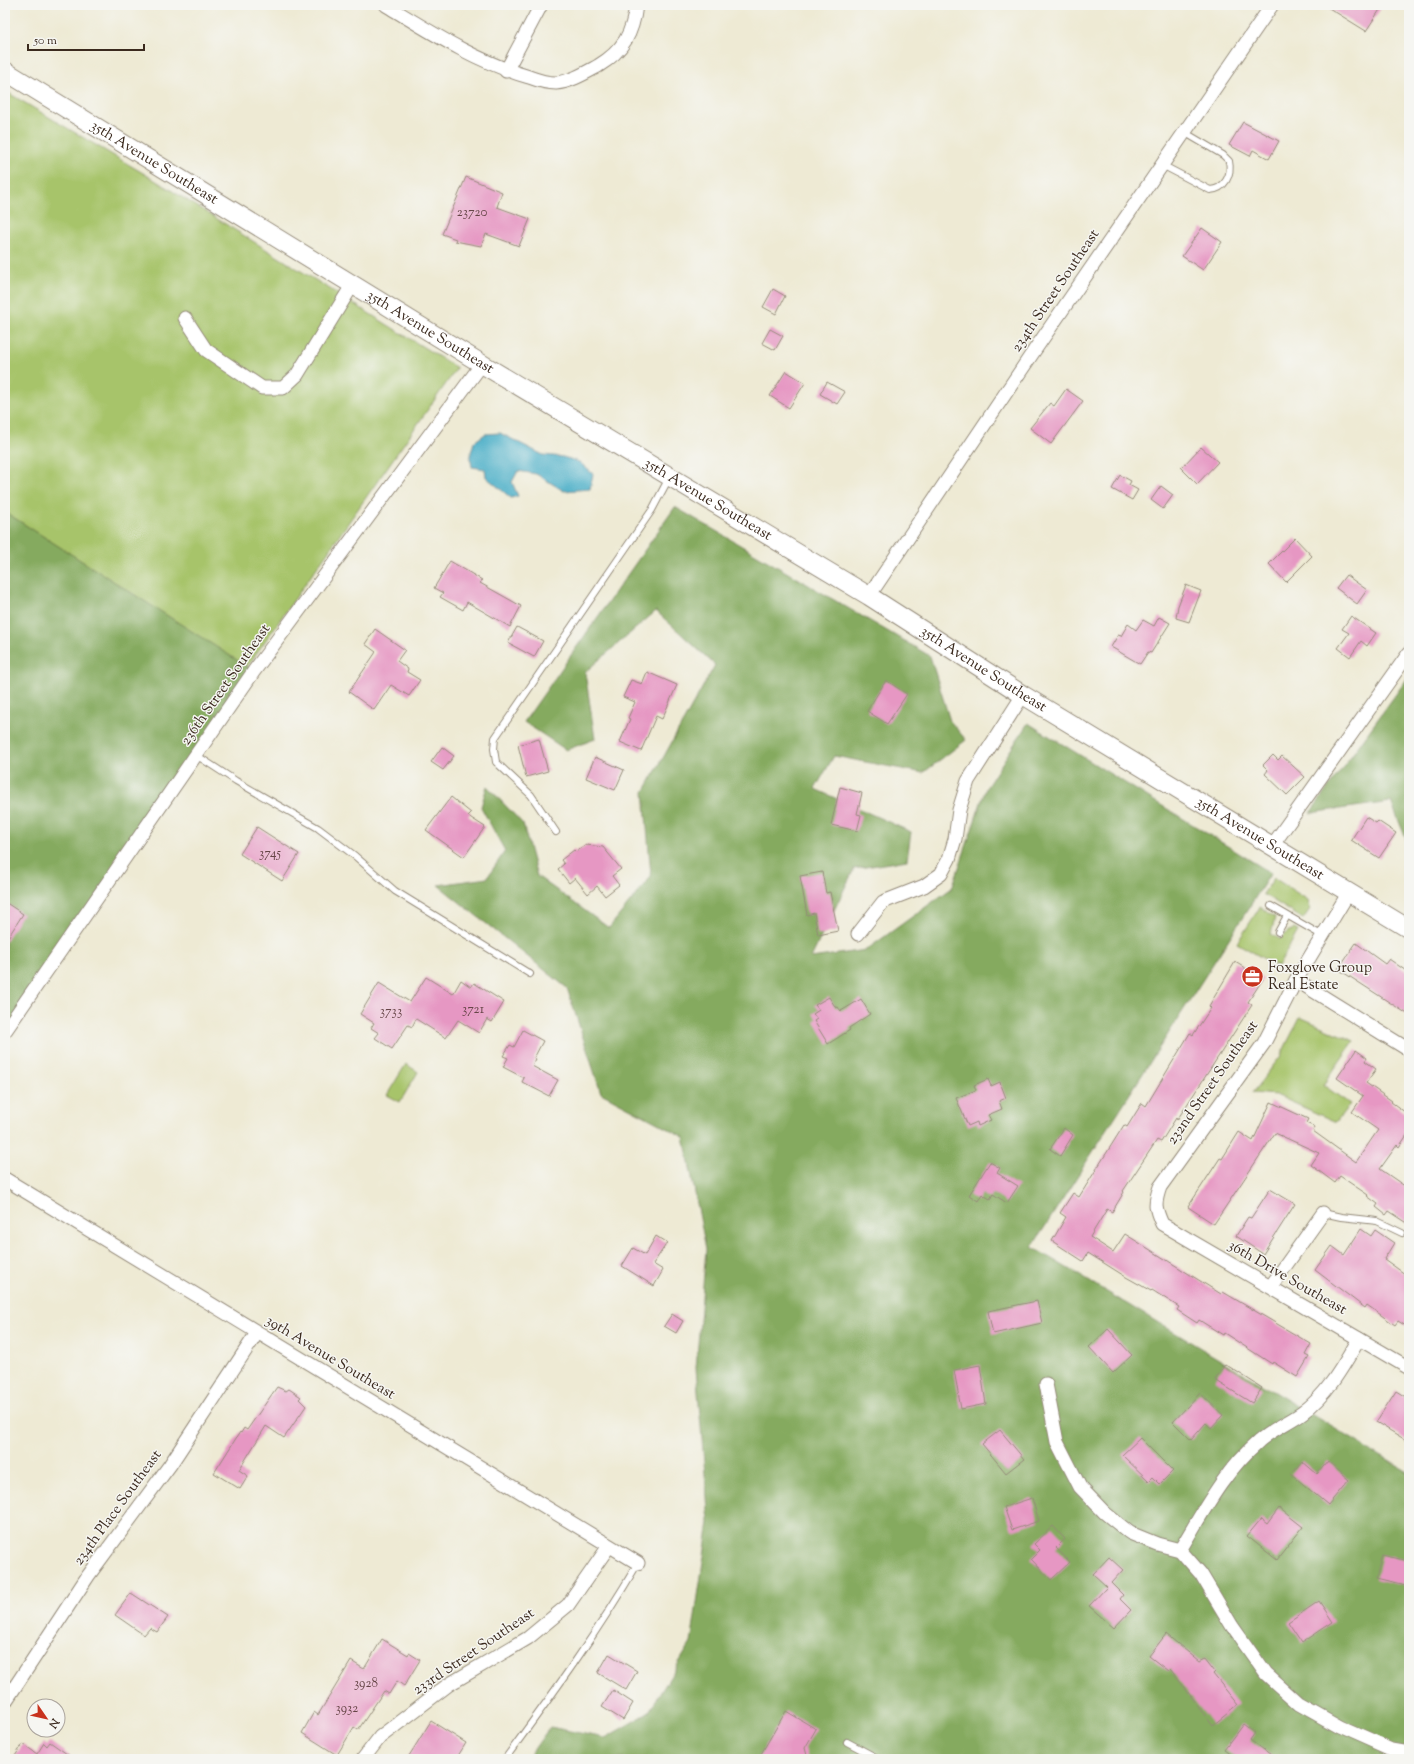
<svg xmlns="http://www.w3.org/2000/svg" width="1414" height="1764" viewBox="0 0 1414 1764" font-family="'Sorts Mill Goudy',serif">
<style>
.green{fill:#a7c46b;stroke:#717744}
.forest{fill:#85aa5f;stroke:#606a3e}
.water{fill:#48aec7;stroke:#426c72}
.building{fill:#e697c3}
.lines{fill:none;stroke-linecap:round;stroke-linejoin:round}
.lane-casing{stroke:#948a79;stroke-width:8}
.street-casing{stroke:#948a79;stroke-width:15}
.secondary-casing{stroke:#948a79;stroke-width:20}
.path{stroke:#948a79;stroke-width:2.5;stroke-dasharray:1 3;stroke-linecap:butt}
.lane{stroke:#fff;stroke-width:6}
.street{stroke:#fff;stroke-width:13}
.secondary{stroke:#fff;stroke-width:18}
.labels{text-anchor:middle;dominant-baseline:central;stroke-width:3;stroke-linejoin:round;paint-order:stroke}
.number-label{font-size:13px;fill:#664547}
.street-label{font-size:15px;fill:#3b2a1e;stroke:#f6f6f2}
.poi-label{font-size:15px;fill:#3b2a1e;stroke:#f6f6f2;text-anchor:start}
</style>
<rect width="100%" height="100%" fill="#f6f6f2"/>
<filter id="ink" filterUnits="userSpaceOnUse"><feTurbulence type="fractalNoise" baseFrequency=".025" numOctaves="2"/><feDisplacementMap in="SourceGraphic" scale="8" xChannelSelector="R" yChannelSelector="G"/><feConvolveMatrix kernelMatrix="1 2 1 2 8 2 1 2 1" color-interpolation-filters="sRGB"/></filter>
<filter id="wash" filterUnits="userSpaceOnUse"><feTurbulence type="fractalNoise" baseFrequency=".012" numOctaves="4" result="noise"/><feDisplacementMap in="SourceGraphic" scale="16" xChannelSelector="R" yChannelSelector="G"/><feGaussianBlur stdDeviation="0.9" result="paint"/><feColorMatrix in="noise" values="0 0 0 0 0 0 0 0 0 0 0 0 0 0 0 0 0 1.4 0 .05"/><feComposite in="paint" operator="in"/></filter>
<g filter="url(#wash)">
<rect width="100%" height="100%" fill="#eeead4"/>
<!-- green -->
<g class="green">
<path d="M 5,91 L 153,179 L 457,368 L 247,667 L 5,512 Z"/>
<path d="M 1274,878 L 1308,900 L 1310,909 L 1303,919 L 1263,894 Z"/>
<path d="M 1260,907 L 1275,917 L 1271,934 L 1280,939 L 1287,932 L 1294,929 L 1298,931 L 1278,967 L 1237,943 Z"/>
<path d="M 1300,1017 L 1354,1041 L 1323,1085 L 1350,1104 L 1336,1122 L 1276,1095 L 1252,1093 L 1280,1057 Z"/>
<path d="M 406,1064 L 418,1072 L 400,1102 L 387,1095 Z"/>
</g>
<!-- forest -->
<g class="forest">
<path d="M 675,507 L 930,656 L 950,721 L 966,740 L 923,773 L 834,756 L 815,789 L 911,832 L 907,860 L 854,869 L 811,958 L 866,950 L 952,888 L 986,788 L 1028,723 L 1271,873 L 1032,1247 L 1409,1473 L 1409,1759 L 527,1759 L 550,1727 L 605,1738 L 648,1713 L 691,1643 L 709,1522 L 696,1368 L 706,1249 L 684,1137 L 601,1093 L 567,988 L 438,885 L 487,878 L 505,851 L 481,807 L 487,786 L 523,824 L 537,876 L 609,928 L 651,876 L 644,792 L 715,665 L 656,611 L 585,672 L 595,739 L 566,750 L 524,722 Z"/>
<path d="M 5,512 L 254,671 L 5,1031 Z"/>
<path d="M 1409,676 L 1409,846 L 1391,802 L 1310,813 Z"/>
</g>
<!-- water -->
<path class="water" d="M 500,433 L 543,455 L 563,457 L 579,462 L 593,474 L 590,489 L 564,491 L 536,474 L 518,471 L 512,482 L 518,496 L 511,498 L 486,477 L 485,469 L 472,467 L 470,456 L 474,442 L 485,434 Z"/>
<g id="blocks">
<!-- building -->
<g class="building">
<path d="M 1324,5 L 1383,5 L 1366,31 Z"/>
<path d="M 1243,122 L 1279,141 L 1269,159 L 1253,150 L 1250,156 L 1229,145 Z"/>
<path d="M 466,177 L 502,192 L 497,207 L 530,219 L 519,246 L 486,234 L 481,246 L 455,241 L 456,239 L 442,234 Z"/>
<path d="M 1202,228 L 1222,242 L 1203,270 L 1182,256 Z"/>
<path d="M 773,289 L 785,296 L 776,314 L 763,307 Z"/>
<path d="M 770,329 L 783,336 L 775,350 L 762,343 Z"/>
<path d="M 786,371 L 805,383 L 789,408 L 770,396 Z"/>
<path d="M 827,382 L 845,392 L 837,404 L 820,394 Z"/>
<path d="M 1066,389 L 1083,401 L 1051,444 L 1030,428 L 1050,403 L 1054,406 Z"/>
<path d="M 1201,447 L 1218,462 L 1197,484 L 1181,468 Z"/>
<path d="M 1120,475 L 1131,481 L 1129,485 L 1138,490 L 1132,500 L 1112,489 Z"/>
<path d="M 1161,486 L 1173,495 L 1163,509 L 1151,500 Z"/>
<path d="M 1295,538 L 1312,556 L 1286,582 L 1269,564 Z"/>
<path d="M 450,561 L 482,580 L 480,583 L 521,606 L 510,627 L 467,602 L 463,610 L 440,597 L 443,593 L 434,588 Z"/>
<path d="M 1346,575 L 1367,590 L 1357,604 L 1336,588 Z"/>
<path d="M 1186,585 L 1201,591 L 1189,622 L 1176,618 L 1178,606 Z"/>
<path d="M 1351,616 L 1376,633 L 1367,646 L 1361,641 L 1350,657 L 1338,648 L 1349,633 L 1342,629 Z"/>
<path d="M 1159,617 L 1170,623 L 1151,653 L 1148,652 L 1140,664 L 1111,647 L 1118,635 L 1121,636 L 1128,624 L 1136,630 L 1143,620 L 1154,626 Z"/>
<path d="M 517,627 L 543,641 L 534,657 L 508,643 Z"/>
<path d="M 375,629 L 405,650 L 397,661 L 408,669 L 407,672 L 420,680 L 409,696 L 391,685 L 374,710 L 349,692 L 376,652 L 365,644 Z"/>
<path d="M 647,672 L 677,685 L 662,719 L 656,716 L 641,751 L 620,742 L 630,719 L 628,718 L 635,702 L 623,697 L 631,680 L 642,684 Z"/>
<path d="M 886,680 L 907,694 L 887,724 L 867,711 Z"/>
<path d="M 539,739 L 548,771 L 526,777 L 518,745 Z"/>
<path d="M 442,747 L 454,756 L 443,770 L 431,762 Z"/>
<path d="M 1273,755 L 1278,760 L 1282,756 L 1305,777 L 1287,795 L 1265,774 L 1268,770 L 1263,765 Z"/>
<path d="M 595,757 L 624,770 L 615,790 L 586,778 Z"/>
<path d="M 840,787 L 862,793 L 857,814 L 861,815 L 857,831 L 831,825 Z"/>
<path d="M 451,797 L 471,813 L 468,816 L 485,827 L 464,857 L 426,830 Z"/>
<path d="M 1366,817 L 1376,823 L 1378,821 L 1396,833 L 1379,858 L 1351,840 Z"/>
<path d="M 257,827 L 299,854 L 282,881 L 240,854 Z"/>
<path d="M 586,845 L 603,847 L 621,869 L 612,876 L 619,885 L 605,896 L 597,886 L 588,894 L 575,878 L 569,883 L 558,869 L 564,864 L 561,860 L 574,850 L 576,852 Z"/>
<path d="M 822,872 L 826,893 L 830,892 L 838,931 L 818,935 L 814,913 L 807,915 L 800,876 Z"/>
<path d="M 5,902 L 23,914 L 5,942 Z"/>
<path d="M 1356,943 L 1385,964 L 1389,959 L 1409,973 L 1409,1015 L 1338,969 Z"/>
<path d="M 1235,962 L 1263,979 L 1248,1002 L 1252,1005 L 1177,1120 L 1176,1118 L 1161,1142 L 1157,1140 L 1123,1191 L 1124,1192 L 1112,1212 L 1107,1209 L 1090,1237 L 1113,1252 L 1125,1234 L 1221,1294 L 1223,1292 L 1311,1344 L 1305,1355 L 1309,1357 L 1297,1377 L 1273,1362 L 1272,1364 L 1224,1333 L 1223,1335 L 1199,1320 L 1197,1323 L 1177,1310 L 1179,1307 L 1152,1290 L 1151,1291 L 1126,1277 L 1088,1253 L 1083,1261 L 1052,1241 L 1066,1217 L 1060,1213 L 1073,1193 L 1079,1197 L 1124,1125 L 1127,1127 L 1142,1103 L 1146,1106 L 1190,1033 L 1193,1035 L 1211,1008 L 1209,1006 Z"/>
<path d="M 426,977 L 453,994 L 461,980 L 471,987 L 474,983 L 504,1002 L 492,1022 L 487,1019 L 479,1033 L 458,1020 L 446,1038 L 416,1019 L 412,1027 L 408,1025 L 392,1049 L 375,1038 L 379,1033 L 371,1028 L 374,1023 L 360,1014 L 379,983 L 410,1002 Z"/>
<path d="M 829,997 L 836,1008 L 838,1007 L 841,1011 L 861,999 L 870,1014 L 849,1028 L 850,1030 L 828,1044 L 814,1021 L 817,1019 L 813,1014 L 819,1010 L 815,1005 Z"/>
<path d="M 523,1030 L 543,1041 L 534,1058 L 536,1059 L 532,1066 L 558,1080 L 549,1096 L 522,1082 L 524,1078 L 503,1067 L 508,1058 L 503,1056 L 510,1045 L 514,1047 Z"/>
<path d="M 1356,1050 L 1367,1058 L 1365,1061 L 1376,1069 L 1366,1083 L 1392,1101 L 1391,1102 L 1409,1115 L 1409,1132 L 1399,1147 L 1397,1145 L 1380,1169 L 1409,1189 L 1409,1224 L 1389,1211 L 1386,1215 L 1376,1207 L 1378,1204 L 1367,1196 L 1368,1195 L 1340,1176 L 1335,1183 L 1311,1165 L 1319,1153 L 1275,1133 L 1214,1224 L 1188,1207 L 1220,1158 L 1222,1159 L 1239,1132 L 1253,1141 L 1271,1102 L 1308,1119 L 1306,1123 L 1315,1127 L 1313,1131 L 1356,1162 L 1378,1130 L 1352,1112 L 1363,1096 L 1337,1078 Z"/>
<path d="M 988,1079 L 991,1086 L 1000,1082 L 1006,1098 L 999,1101 L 1002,1109 L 988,1115 L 991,1120 L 978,1126 L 977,1122 L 968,1126 L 956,1098 L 976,1090 L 974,1085 Z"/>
<path d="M 1064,1128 L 1073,1135 L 1060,1156 L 1050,1149 Z"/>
<path d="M 990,1162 L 1000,1168 L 997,1173 L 1018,1186 L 1007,1203 L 993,1194 L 990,1199 L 982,1194 L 978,1201 L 969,1195 Z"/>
<path d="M 1270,1189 L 1295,1204 L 1263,1254 L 1236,1236 L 1248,1217 L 1251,1218 Z"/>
<path d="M 1361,1229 L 1371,1236 L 1375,1230 L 1394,1243 L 1384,1259 L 1409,1277 L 1409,1328 L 1398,1321 L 1395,1325 L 1367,1305 L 1365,1308 L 1315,1270 L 1332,1246 L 1344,1255 Z"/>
<path d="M 656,1236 L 667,1243 L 653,1264 L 663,1270 L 654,1286 L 622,1266 L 633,1248 L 645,1255 Z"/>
<path d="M 1037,1301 L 1042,1323 L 993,1334 L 988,1311 Z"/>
<path d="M 672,1314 L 683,1321 L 676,1333 L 664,1326 Z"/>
<path d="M 1108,1329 L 1132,1355 L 1113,1373 L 1089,1347 Z"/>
<path d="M 1225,1364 L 1262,1388 L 1252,1403 L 1215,1380 Z"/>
<path d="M 980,1365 L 986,1404 L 961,1409 L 954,1370 Z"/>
<path d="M 277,1387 L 286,1391 L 289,1389 L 301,1397 L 299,1399 L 306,1406 L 284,1438 L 266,1426 L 239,1470 L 248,1476 L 240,1489 L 214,1473 L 240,1432 L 241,1433 L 244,1428 L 247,1430 Z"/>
<path d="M 1396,1391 L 1409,1399 L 1409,1442 L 1376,1422 Z"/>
<path d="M 1200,1393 L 1223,1415 L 1211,1428 L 1206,1423 L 1191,1440 L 1173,1422 Z"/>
<path d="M 1000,1430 L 1024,1459 L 1006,1473 L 982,1444 Z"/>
<path d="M 1140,1438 L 1173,1471 L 1160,1484 L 1153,1477 L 1149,1481 L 1122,1455 Z"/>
<path d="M 1302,1461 L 1317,1474 L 1328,1461 L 1349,1480 L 1328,1505 L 1291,1474 Z"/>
<path d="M 1032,1498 L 1039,1521 L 1012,1530 L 1004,1507 Z"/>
<path d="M 1279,1508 L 1303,1527 L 1277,1560 L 1247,1536 L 1261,1519 L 1267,1524 Z"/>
<path d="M 1053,1526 L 1065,1539 L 1056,1548 L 1070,1562 L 1051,1580 L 1031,1559 L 1040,1550 L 1034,1544 Z"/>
<path d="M 1382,1555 L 1409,1561 L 1409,1587 L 1376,1579 Z"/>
<path d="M 1109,1557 L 1123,1570 L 1111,1583 L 1123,1595 L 1120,1599 L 1131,1610 L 1114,1628 L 1089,1606 L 1107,1587 L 1093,1574 Z"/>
<path d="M 131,1593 L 168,1617 L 157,1632 L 150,1628 L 144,1635 L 115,1615 Z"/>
<path d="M 1319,1601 L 1333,1622 L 1302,1643 L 1288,1622 Z"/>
<path d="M 1166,1634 L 1200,1662 L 1205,1659 L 1215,1672 L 1213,1674 L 1238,1705 L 1213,1725 L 1170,1669 L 1168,1671 L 1149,1656 Z"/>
<path d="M 382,1639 L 408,1655 L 409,1653 L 420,1660 L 404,1686 L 397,1681 L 389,1694 L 384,1691 L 358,1730 L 354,1727 L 337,1755 L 302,1733 L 314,1712 L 318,1715 L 351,1661 L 364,1669 Z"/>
<path d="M 609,1654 L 637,1671 L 626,1690 L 598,1673 Z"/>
<path d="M 613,1690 L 633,1703 L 623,1720 L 602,1707 Z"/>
<path d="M 786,1711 L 816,1729 L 805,1748 L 808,1759 L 758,1759 Z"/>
<path d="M 431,1721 L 466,1743 L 456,1759 L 407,1759 Z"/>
<path d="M 1243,1724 L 1255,1733 L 1250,1740 L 1275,1759 L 1238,1759 L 1224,1749 Z"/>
<path d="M 50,1742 L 74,1759 L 13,1759 L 23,1744 L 37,1754 L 44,1743 L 47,1746 Z"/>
</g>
</g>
</g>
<g filter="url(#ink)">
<use href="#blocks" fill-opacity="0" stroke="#948a79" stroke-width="1"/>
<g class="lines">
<defs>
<g id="lane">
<path d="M 1162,165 L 1210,190 C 1225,189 1232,175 1229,161 L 1223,155 L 1184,132"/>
<path d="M 196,755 L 236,781 L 318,828 L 355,856 L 395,891 L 530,974"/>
<path d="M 556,832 L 531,795 L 496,762 L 494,749 L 495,738 L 652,510 L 669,478"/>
<path d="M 1271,906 L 1323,936"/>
<path d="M 1278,932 L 1287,916"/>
<path d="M 1323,1213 L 1341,1217 L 1377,1221 L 1402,1233"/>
<path d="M 847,1742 L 879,1759"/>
<path d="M 505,1759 C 552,1695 598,1632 638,1563"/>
</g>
<g id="street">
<path d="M 386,5 C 432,33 477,62 529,77 C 537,80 547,83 556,83 C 570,82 585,73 598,66 C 623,51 633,33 636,5"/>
<path d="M 506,71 L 541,5"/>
<path d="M 185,318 L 206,350 L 262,388 L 283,388 L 297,375 L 353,284"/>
<path d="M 869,596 L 1034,351 L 1272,5"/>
<path d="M 1272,846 L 1409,653"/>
<path d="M 1349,892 L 1296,980 L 1264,1043 L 1160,1187 C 1154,1204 1155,1208 1162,1224 L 1409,1368"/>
<path d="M 858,934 L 883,902 L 924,886 L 941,874 L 949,859 L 955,839 L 959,810 L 968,781 L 1023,695"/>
<path d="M 1296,980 L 1409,1050"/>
<path d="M 5,1031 L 254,671 L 482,364"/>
<path d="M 5,1179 L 638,1563"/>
<path d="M 1271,1286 L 1323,1213"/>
<path d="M 1046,1384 L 1057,1442 L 1080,1487 L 1105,1513 L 1130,1533 L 1157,1544 L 1180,1550 L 1201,1574 L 1232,1626 L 1266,1674 L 1299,1704 L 1340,1727 L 1392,1750 L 1409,1753"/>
<path d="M 1180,1550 C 1203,1512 1224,1471 1259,1441 C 1271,1430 1288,1423 1302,1413 C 1328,1394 1343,1366 1359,1339"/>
<path d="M 5,1702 L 88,1576 L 170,1465 L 257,1333"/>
<path d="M 363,1759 L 380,1737 L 448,1685 L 528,1638 L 568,1605 L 609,1546"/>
</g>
<g id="secondary">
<path id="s1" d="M 5,71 L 482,364 L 869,596 L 1023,695 L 1409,929"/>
</g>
</defs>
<!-- lane casing -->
<use href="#lane" class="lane-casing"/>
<!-- street casing -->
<use href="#street" class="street-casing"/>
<!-- secondary casing -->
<use href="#secondary" class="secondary-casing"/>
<!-- path -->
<path class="path" d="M 121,5 L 125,8"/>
<!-- lane -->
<use href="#lane" class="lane"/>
<!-- street -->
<use href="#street" class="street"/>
<!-- secondary -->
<use href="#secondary" class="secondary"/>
</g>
</g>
<!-- icons -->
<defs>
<symbol id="office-disc" viewBox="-11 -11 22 22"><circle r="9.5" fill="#c8321e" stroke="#f6f6f2"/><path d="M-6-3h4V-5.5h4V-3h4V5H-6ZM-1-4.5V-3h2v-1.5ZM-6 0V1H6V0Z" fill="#fff"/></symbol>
</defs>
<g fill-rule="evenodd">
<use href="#office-disc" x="1240" y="964" width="25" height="25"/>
</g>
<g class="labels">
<!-- number labels -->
<g class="number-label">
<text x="472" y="213">23720</text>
<text x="270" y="854">3745</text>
<text x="473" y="1010">3721</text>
<text x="391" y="1012">3733</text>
<text x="366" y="1684">3928</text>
<text x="347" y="1709">3932</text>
</g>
<!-- street labels -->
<g class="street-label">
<text stroke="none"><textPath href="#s1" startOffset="175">35th Avenue Southeast</textPath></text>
<text transform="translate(1056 291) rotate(-56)">234th Street Southeast</text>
<text stroke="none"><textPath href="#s1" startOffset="499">35th Avenue Southeast</textPath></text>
<text stroke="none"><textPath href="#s1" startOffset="823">35th Avenue Southeast</textPath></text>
<text stroke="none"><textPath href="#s1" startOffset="1147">35th Avenue Southeast</textPath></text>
<text transform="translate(226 685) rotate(-55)">236th Street Southeast</text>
<text stroke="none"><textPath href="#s1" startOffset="1471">35th Avenue Southeast</textPath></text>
<text transform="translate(1213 1083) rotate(-55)">232nd Street Southeast</text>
<text transform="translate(1287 1278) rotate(30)">36th Drive Southeast</text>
<text transform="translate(330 1358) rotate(31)">39th Avenue Southeast</text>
<text transform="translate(118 1508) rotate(-54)">234th Place Southeast</text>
<text transform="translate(474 1652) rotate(-34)">233rd Street Southeast</text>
</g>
<!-- poi labels -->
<g class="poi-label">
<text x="1268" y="968">Foxglove Group<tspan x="1268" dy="17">Real Estate</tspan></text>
</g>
</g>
<!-- margin -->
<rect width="1414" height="1764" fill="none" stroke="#f6f6f2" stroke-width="20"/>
<!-- north arrow -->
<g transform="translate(46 1718) rotate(124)"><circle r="19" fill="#f6f6f2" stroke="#aba49d"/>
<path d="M0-3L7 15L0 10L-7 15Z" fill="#c8321e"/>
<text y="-6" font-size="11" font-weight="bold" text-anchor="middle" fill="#3b2a1e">N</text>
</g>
<!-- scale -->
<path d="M28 44v6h116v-6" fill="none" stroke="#3b2a1e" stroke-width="2"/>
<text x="34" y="44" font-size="12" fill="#3b2a1e" stroke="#f6f6f2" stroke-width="3" paint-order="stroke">50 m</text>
</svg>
